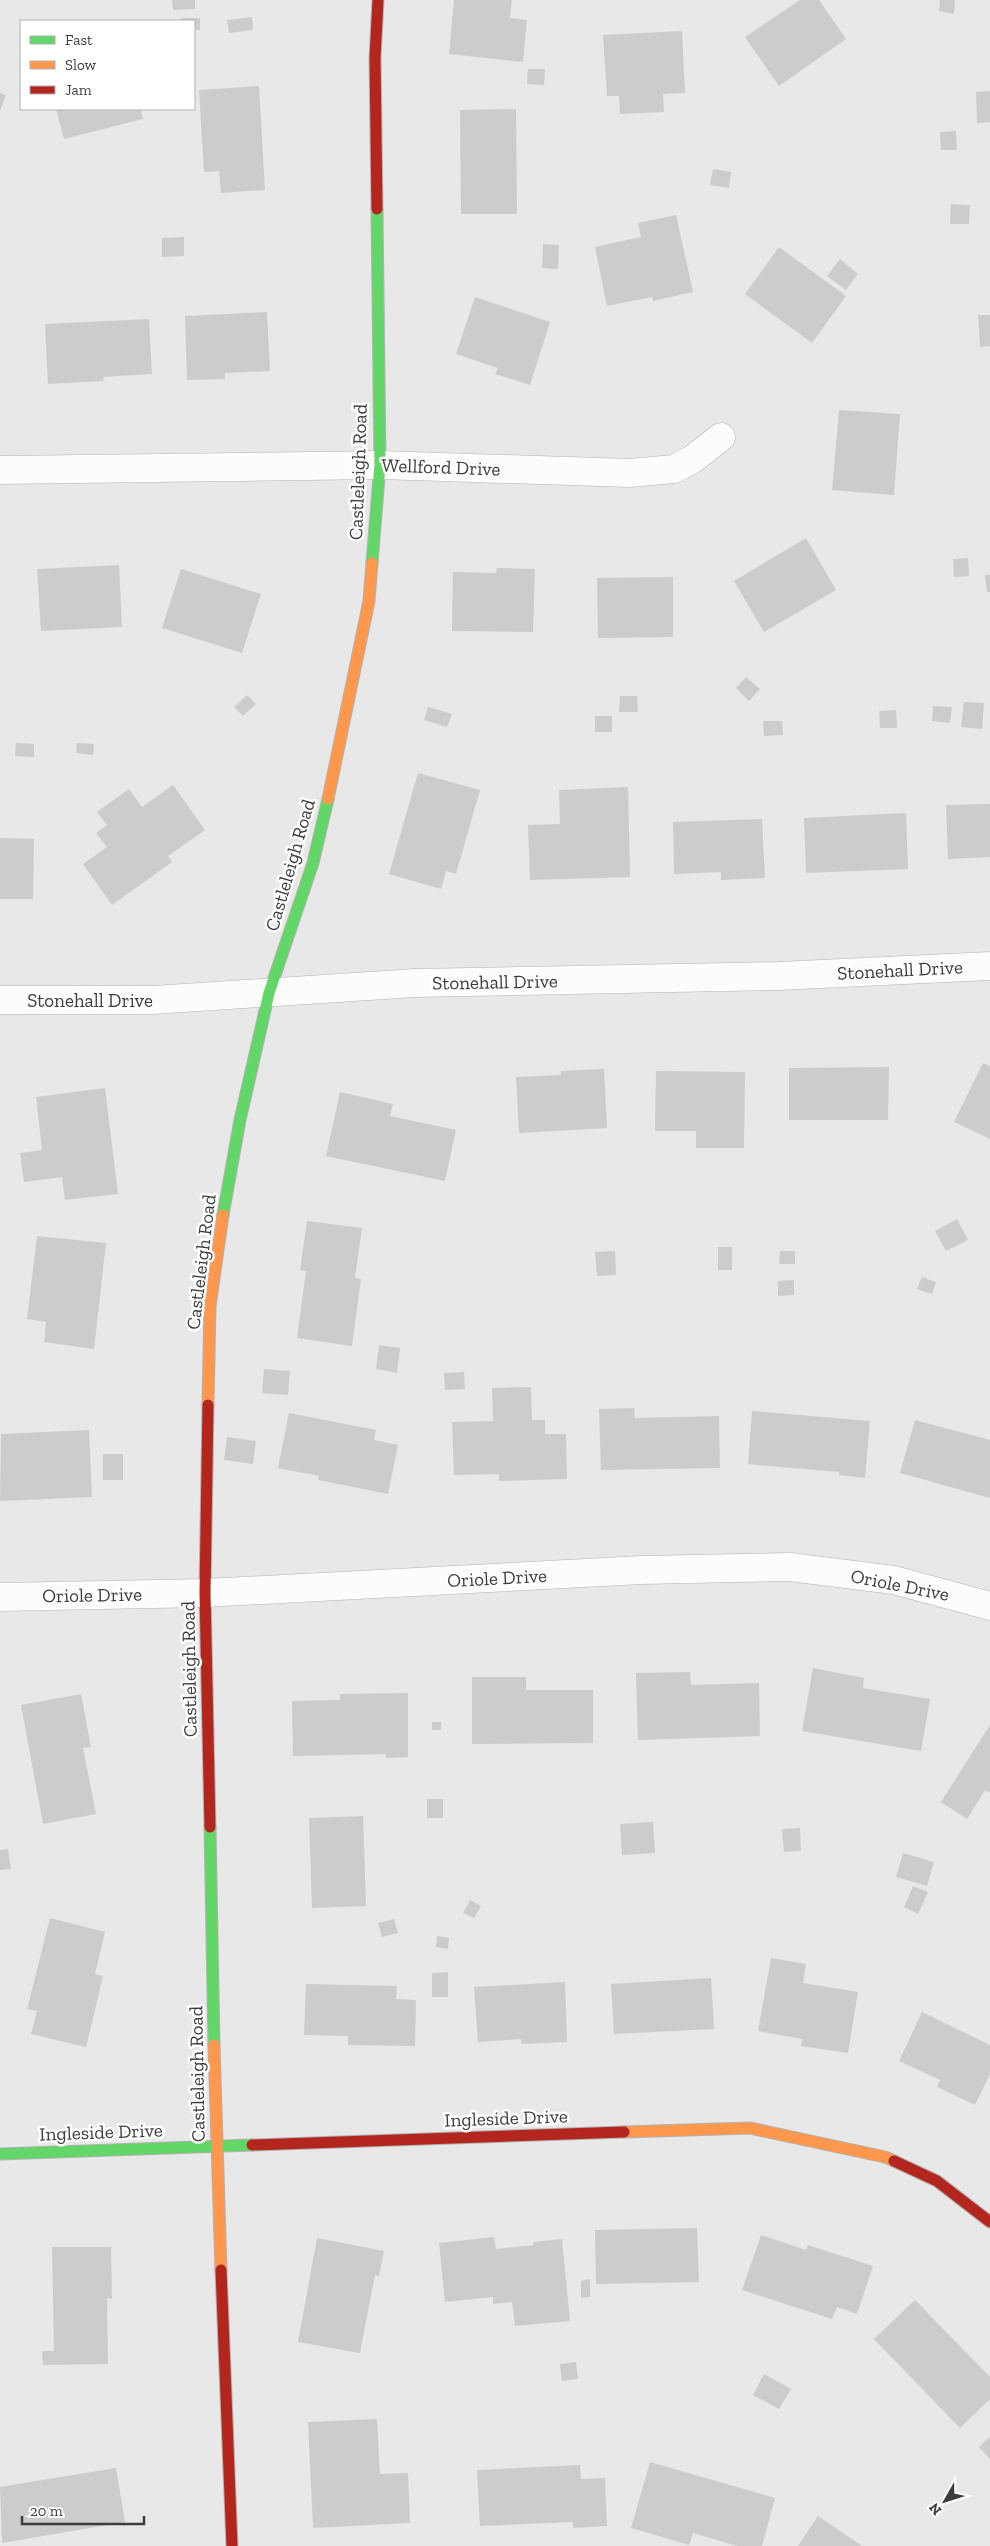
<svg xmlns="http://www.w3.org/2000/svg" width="990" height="2546" viewBox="0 0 990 2546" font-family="'Zilla Slab',serif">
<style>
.building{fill:#ccc}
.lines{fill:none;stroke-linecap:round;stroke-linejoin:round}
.street-casing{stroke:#b1b1b1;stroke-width:29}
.fast-casing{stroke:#b1b1b1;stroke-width:13}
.slow-casing{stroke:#b1b1b1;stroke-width:13}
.jam-casing{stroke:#b1b1b1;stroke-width:13}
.street{stroke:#fcfcfc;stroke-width:28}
.fast{stroke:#63d668;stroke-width:11}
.slow{stroke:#ff974d;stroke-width:11}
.jam{stroke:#b3261e;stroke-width:11}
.labels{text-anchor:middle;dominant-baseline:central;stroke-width:5;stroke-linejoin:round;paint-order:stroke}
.street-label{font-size:19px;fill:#3c3c3d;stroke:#fff}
</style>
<rect width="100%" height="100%" fill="#e8e8e8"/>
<!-- building -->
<g class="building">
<path d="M 172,0 L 195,0 L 195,9 L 173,10 Z"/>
<path d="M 454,0 L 512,0 L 510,18 L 527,20 L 523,62 L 449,54 Z"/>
<path d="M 800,0 L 819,0 L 846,39 L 779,86 L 745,37 Z"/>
<path d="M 940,0 L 955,0 L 954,14 L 939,11 Z"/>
<path d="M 252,17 L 253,30 L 229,33 L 227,20 Z"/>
<path d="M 181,18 L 200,18 L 200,30 L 194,30 L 194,21 L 181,21 Z"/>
<path d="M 682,31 L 685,93 L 663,94 L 664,112 L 620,114 L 619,96 L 607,96 L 603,35 Z"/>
<path d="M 528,69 L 545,69 L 544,85 L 527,84 Z"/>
<path d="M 259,86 L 265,190 L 221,193 L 219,171 L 204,172 L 199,90 Z"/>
<path d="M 990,91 L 990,122 L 977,123 L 976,92 Z"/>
<path d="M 0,93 L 6,95 L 0,111 Z"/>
<path d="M 56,109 L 140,109 L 143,119 L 64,139 Z"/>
<path d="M 516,109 L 517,214 L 461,214 L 460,110 Z"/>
<path d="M 956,131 L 957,150 L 941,150 L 940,132 Z"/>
<path d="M 713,169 L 731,172 L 729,188 L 710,185 Z"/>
<path d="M 951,204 L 970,205 L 969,224 L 950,224 Z"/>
<path d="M 676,215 L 693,292 L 653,301 L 652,297 L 607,306 L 595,247 L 641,237 L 638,223 Z"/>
<path d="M 184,237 L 184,256 L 162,257 L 162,238 Z"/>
<path d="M 543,244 L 559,245 L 558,269 L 542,268 Z"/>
<path d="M 779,247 L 846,296 L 812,343 L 745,294 Z"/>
<path d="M 840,259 L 858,274 L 846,290 L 827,276 Z"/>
<path d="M 475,297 L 550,322 L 530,385 L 495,374 L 498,368 L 456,354 Z"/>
<path d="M 267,312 L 270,371 L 225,373 L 225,379 L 187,380 L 185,316 Z"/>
<path d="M 978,315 L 990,315 L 990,346 L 980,347 Z"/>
<path d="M 149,319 L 152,374 L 103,377 L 104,381 L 48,384 L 45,324 Z"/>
<path d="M 839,410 L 900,414 L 894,495 L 832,490 Z"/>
<path d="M 806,538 L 836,590 L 764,632 L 734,581 Z"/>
<path d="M 968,558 L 969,576 L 954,577 L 953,559 Z"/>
<path d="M 119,565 L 122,627 L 41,631 L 37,569 Z"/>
<path d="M 497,568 L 535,569 L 533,632 L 452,631 L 453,572 L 496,573 Z"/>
<path d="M 181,569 L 261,594 L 242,653 L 162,628 Z"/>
<path d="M 985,575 L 990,575 L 990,592 L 987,592 Z"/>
<path d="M 673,577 L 673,637 L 598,638 L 597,578 Z"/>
<path d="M 746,677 L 760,689 L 749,701 L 736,688 Z"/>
<path d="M 247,695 L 256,704 L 243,716 L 234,707 Z"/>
<path d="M 620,696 L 637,696 L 638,712 L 619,712 Z"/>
<path d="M 964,702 L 984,703 L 982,729 L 961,727 Z"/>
<path d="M 933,706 L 952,707 L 950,723 L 932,721 Z"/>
<path d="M 428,707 L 452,714 L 447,727 L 424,720 Z"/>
<path d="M 896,710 L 897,728 L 880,728 L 879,711 Z"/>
<rect x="595" y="716" width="17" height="16"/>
<path d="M 763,721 L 782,721 L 783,735 L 764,736 Z"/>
<path d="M 16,743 L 34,744 L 34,757 L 15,756 Z"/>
<path d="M 77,743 L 94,744 L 93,755 L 76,753 Z"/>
<path d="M 418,773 L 480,790 L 456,874 L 446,871 L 441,889 L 389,874 Z"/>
<path d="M 173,785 L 205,830 L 168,856 L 172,862 L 112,905 L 83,864 L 107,847 L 96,833 L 107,825 L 97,812 L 129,789 L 142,807 Z"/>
<path d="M 628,787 L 630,877 L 530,880 L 528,825 L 560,824 L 559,790 Z"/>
<path d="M 990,804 L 990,857 L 948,859 L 946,805 Z"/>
<path d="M 906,813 L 908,869 L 806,873 L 804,818 Z"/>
<path d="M 762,819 L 765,878 L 721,880 L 721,872 L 674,874 L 673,822 Z"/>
<path d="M 0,838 L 34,839 L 33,899 L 0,899 Z"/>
<path d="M 983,1063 L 990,1066 L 990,1139 L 954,1122 Z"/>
<path d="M 889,1067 L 888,1120 L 789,1120 L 789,1068 Z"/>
<path d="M 604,1069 L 607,1128 L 519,1133 L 516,1077 L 561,1075 L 561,1071 Z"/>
<path d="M 656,1071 L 745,1072 L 744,1148 L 696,1148 L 696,1131 L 655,1131 Z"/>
<path d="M 105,1088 L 118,1194 L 65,1200 L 62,1177 L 24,1182 L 20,1153 L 42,1150 L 36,1097 Z"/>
<path d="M 340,1092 L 393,1104 L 390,1116 L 456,1130 L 445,1181 L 326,1156 Z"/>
<path d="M 957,1219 L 968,1240 L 946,1251 L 935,1231 Z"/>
<path d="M 307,1221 L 362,1228 L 355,1278 L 361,1279 L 352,1346 L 297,1338 L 306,1271 L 300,1270 Z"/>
<path d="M 37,1236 L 106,1243 L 94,1349 L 44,1342 L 46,1322 L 27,1319 Z"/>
<rect x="718" y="1247" width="14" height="23"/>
<path d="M 615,1251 L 616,1275 L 597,1276 L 595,1252 Z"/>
<path d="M 780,1251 L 795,1251 L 795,1264 L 779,1264 Z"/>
<path d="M 922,1277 L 936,1282 L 932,1294 L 917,1289 Z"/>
<path d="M 794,1280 L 794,1295 L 778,1296 L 778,1281 Z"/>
<path d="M 379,1345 L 400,1348 L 397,1373 L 376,1369 Z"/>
<path d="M 264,1369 L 290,1371 L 288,1395 L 262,1393 Z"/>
<path d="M 464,1372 L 465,1389 L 445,1390 L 444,1373 Z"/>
<path d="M 531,1387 L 532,1420 L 545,1420 L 545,1434 L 566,1434 L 567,1479 L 499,1481 L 499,1474 L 454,1475 L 452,1422 L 493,1421 L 492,1388 Z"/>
<path d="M 634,1408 L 635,1418 L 719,1416 L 720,1468 L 601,1470 L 599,1409 Z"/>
<path d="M 752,1411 L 870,1421 L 865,1478 L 839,1475 L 839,1472 L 748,1464 Z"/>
<path d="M 289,1413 L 376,1430 L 374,1440 L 398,1445 L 388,1494 L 318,1480 L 319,1476 L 278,1468 Z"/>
<path d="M 915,1420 L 990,1440 L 990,1498 L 900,1473 Z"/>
<path d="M 89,1430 L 92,1497 L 0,1501 L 1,1434 Z"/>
<path d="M 227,1437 L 256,1441 L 253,1464 L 224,1460 Z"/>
<rect x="103" y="1454" width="20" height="26"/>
<path d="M 813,1668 L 864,1678 L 863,1688 L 930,1699 L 921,1751 L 802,1731 Z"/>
<path d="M 690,1672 L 691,1685 L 759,1683 L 760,1736 L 638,1740 L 636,1673 Z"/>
<path d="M 472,1677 L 526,1677 L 526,1690 L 593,1690 L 593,1743 L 472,1744 Z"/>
<path d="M 408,1693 L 408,1757 L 386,1758 L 386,1754 L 293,1756 L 292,1701 L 340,1700 L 340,1694 Z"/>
<path d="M 81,1694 L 91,1747 L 83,1748 L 96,1814 L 43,1824 L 21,1705 Z"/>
<rect x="432" y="1722" width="9" height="8"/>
<path d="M 990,1725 L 990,1793 L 985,1790 L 967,1819 L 941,1802 Z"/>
<rect x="427" y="1799" width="16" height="19"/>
<path d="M 363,1816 L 366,1906 L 312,1908 L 309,1818 Z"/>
<path d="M 653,1822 L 655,1853 L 622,1855 L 620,1824 Z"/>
<path d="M 800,1828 L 801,1851 L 784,1852 L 782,1829 Z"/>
<path d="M 8,1849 L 11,1869 L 0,1870 L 0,1850 Z"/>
<path d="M 903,1853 L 934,1862 L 927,1886 L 896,1877 Z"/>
<path d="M 913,1886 L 928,1892 L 918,1914 L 904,1907 Z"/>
<path d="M 470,1900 L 481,1906 L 474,1918 L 463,1913 Z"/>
<path d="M 50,1918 L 105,1932 L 95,1974 L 103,1976 L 86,2047 L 31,2034 L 37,2011 L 27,2009 Z"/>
<path d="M 394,1919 L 398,1933 L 382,1937 L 378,1923 Z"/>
<path d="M 437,1936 L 449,1938 L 448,1949 L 436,1947 Z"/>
<path d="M 771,1958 L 806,1964 L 803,1983 L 858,1992 L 848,2053 L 801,2046 L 802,2039 L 758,2031 Z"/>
<path d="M 448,1972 L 448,1997 L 432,1997 L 432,1973 Z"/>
<path d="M 711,1978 L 714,2029 L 614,2034 L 611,1984 Z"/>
<path d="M 565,1982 L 567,2042 L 522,2044 L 521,2039 L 478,2042 L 474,1987 Z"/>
<path d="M 306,1984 L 397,1986 L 396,1999 L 416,2000 L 415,2046 L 348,2045 L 348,2036 L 304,2035 Z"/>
<path d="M 922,2012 L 990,2045 L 990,2074 L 975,2105 L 937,2087 L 940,2080 L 899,2061 Z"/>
<path d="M 697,2228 L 699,2282 L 596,2284 L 595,2230 Z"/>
<path d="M 761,2235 L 806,2250 L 808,2245 L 873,2266 L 857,2314 L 837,2307 L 832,2319 L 742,2290 Z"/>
<path d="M 494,2237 L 496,2249 L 534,2245 L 533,2242 L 562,2239 L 570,2321 L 515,2326 L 512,2302 L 493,2304 L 493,2297 L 445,2302 L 439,2243 Z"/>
<path d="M 317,2238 L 384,2251 L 379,2276 L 375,2275 L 360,2353 L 298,2342 Z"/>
<path d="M 52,2247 L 111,2247 L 112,2299 L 107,2298 L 108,2364 L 43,2365 L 42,2351 L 54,2351 Z"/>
<path d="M 590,2279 L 590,2297 L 581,2298 L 581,2281 Z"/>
<path d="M 915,2300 L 990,2377 L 990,2399 L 960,2428 L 874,2339 Z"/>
<path d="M 576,2362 L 578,2379 L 562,2381 L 560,2364 Z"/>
<path d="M 764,2374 L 791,2389 L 779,2409 L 753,2395 Z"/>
<path d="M 377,2419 L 380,2474 L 408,2473 L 410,2523 L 313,2528 L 308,2422 Z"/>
<path d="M 990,2437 L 990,2459 L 979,2447 Z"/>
<path d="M 650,2462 L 775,2498 L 762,2546 L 737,2546 L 693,2533 L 689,2545 L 631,2528 Z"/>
<path d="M 580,2465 L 581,2479 L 605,2478 L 607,2526 L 573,2528 L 573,2522 L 480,2526 L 477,2470 Z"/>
<path d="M 116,2468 L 125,2522 L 2,2543 L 0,2487 Z"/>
<path d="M 818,2516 L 862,2546 L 798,2546 Z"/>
</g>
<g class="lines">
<defs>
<g id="street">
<path d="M 0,470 L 380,465 L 630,473 L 674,469 L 693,459 L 721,437"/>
<path d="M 0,1000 L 153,1000 L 415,983 L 779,976 L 990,966"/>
<path d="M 0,1597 L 205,1593 L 642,1570 L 790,1567 L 894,1580 L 990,1606"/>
</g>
<g id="fast">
<path d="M 372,563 L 380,465 L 377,209"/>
<path d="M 223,1215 L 240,1120 L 269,993 L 313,863 L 328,799"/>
<path d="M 210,1827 L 214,2045"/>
<path d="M 0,2154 L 252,2145"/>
</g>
<g id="slow">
<path d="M 328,799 L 369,601 L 372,563"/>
<path d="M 208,1405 L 210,1306 L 223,1215"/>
<path d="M 214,2045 L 221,2270"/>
<path d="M 624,2132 L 750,2128 L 885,2157 L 894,2161"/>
</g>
<g id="jam">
<path d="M 377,209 L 375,58 L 378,0"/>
<path d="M 208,1405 L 205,1593 L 210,1827"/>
<path d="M 252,2145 L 624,2132"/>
<path d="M 894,2161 L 937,2181 L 990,2222"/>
<path d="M 221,2270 L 232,2546"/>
</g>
</defs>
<!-- street casing -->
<use href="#street" class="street-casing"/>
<!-- fast casing -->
<use href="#fast" class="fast-casing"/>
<!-- slow casing -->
<use href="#slow" class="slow-casing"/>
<!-- jam casing -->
<use href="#jam" class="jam-casing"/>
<!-- street -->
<use href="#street" class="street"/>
<!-- fast -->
<use href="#fast" class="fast"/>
<!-- slow -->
<use href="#slow" class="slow"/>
<!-- jam -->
<use href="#jam" class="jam"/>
</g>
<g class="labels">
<!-- street labels -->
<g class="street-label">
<text transform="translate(441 467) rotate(2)">Wellford Drive</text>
<text transform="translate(358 472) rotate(-88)">Castleleigh Road</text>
<text transform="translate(290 865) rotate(-74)">Castleleigh Road</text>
<text transform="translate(900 970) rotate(-3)">Stonehall Drive</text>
<text transform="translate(495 982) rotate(-1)">Stonehall Drive</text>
<text x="90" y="1000">Stonehall Drive</text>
<text transform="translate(201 1262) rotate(-83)">Castleleigh Road</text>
<text transform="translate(497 1578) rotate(-3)">Oriole Drive</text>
<text transform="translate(900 1585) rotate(11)">Oriole Drive</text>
<text transform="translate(92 1595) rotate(-1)">Oriole Drive</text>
<text transform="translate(189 1669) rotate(-91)">Castleleigh Road</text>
<text transform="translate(197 2074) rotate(-91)">Castleleigh Road</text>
<text transform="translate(506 2118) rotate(-2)">Ingleside Drive</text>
<text transform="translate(101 2132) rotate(-2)">Ingleside Drive</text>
</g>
</g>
<!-- legend -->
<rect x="20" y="20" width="175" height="90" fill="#ffffff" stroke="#b1b1b1"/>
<rect x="30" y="36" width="25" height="8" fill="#63d668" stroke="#b1b1b1"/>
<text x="65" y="45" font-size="15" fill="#3c3c3d">Fast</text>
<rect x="30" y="61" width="25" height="8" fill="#ff974d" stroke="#b1b1b1"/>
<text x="65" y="70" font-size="15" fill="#3c3c3d">Slow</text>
<rect x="30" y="86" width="25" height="8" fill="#b3261e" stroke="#b1b1b1"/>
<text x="65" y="95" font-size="15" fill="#3c3c3d">Jam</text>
<!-- north arrow -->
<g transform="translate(945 2501) rotate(231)" stroke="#ffffff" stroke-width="4" paint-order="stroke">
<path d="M0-4L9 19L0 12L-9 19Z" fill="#3c3c3d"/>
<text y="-8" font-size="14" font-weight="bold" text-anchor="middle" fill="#3c3c3d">N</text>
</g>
<!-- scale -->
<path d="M22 2516v8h122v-8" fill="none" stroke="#3c3c3d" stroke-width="2.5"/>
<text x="30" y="2516" font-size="15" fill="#3c3c3d" stroke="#ffffff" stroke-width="4" paint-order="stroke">20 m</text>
</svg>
